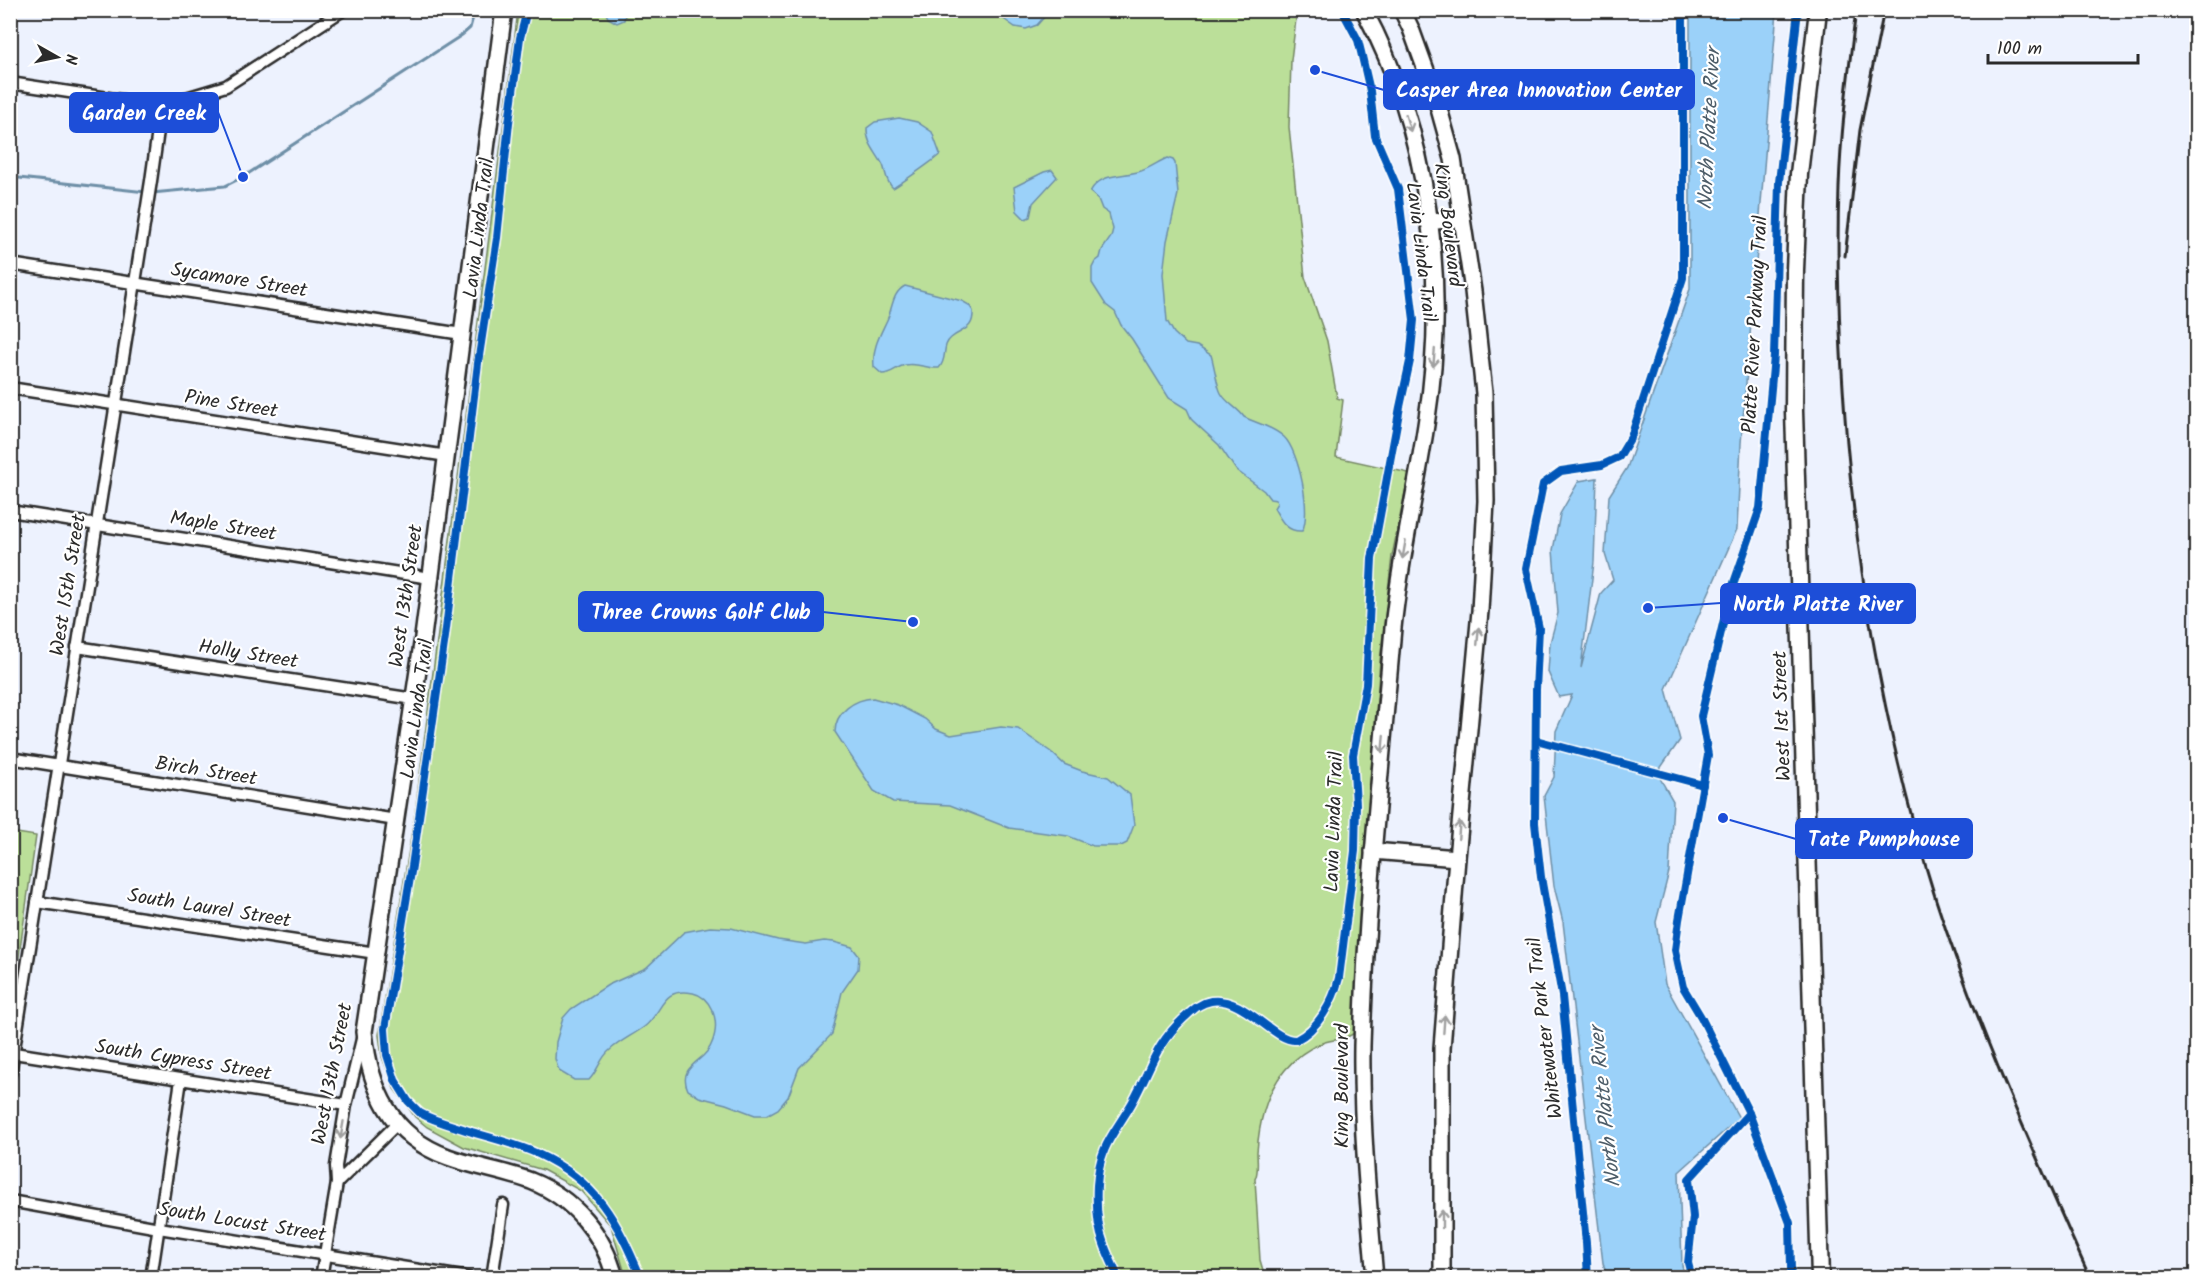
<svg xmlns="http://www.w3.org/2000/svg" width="2207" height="1288" viewBox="0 0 2207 1288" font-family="Kalam,sans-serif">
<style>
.green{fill:#bbdf99;stroke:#738562;stroke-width:1.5}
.water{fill:#9bd1f9;stroke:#6e8fa7;stroke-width:1.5}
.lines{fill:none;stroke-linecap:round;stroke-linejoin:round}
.stream{stroke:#6e8fa7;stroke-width:3}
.street-casing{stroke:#2b2b2b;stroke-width:15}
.secondary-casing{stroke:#2b2b2b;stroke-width:20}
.primary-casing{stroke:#2b2b2b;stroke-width:21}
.street{stroke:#fff;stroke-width:10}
.secondary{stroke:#fff;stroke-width:15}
.primary{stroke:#fff;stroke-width:16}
.rail{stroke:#2b2b2b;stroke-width:3}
.cycleway-casing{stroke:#fff;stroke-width:11}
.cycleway{stroke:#0057b8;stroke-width:8}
.oneway{stroke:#a0a0a0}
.labels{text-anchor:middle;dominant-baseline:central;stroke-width:4.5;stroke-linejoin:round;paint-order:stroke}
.street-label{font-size:20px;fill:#2b2b2b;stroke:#fff}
.water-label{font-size:21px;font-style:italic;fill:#4d5d69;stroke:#fff}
.leader{fill:none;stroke:#1d4ed8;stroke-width:2}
.callout-dot{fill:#1d4ed8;stroke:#fff;stroke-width:2}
.callout{fill:#1d4ed8;stroke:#1d4ed8;stroke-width:2}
.callout-label{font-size:21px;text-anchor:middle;font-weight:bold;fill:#fff}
</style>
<rect width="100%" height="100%" fill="#edf2fe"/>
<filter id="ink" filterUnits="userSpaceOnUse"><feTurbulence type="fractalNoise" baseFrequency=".0167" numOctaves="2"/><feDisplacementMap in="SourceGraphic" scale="12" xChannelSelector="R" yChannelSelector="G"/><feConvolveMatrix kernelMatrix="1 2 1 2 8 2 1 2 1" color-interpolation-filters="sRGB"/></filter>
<g filter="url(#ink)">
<!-- green -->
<g class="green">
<path d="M 518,11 L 1297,11 L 1291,60 L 1289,127 L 1305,277 L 1327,341 L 1337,398 L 1343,400 L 1336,457 L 1409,473 L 1392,556 L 1380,661 L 1363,874 L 1357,970 L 1356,1031 C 1348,1040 1333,1039 1322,1043 C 1307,1049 1295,1058 1285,1070 C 1266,1092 1259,1123 1257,1152 C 1257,1160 1259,1171 1255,1179 L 1260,1260 L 1265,1277 L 626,1277 L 611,1226 L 581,1191 L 543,1170 L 464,1147 L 427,1127 L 415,1117 L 394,1089 L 382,1057 L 379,1035 L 415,812 Z"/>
<path d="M 11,832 L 36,836 L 11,1012 L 10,832 Z"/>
</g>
<!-- water -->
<g class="water">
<path d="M 998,10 L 1062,10 L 1062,11 L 1046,15 L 1037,25 L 1026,29 L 1015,27 L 1005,20 L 999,16 Z"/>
<path d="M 605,11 L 626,11 L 624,20 L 617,23 L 608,18 Z"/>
<path d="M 1690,11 L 1777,11 L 1741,443 L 1737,529 L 1666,689 L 1680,740 L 1657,773 L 1673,801 L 1669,872 L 1656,922 L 1665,984 L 1739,1118 L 1679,1172 L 1682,1265 L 1685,1277 L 1607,1277 L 1603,1263 L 1563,922 L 1554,886 L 1544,796 L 1554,777 L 1556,731 L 1572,695 L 1559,697 L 1548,672 L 1550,643 L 1558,613 L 1553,550 L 1560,514 L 1579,481 L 1597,478 L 1594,562 L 1581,668 L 1601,593 L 1613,580 L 1605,554 L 1609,496 L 1627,468 L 1690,289 Z"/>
<path d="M 899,118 L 917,122 L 932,132 L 940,154 C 939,157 897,186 893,188 C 886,182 886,173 883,165 C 877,153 866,143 867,128 L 875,122 Z"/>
<path d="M 1167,158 L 1173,160 L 1175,163 L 1178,194 L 1167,241 L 1163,274 L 1167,321 L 1174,333 L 1186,344 L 1197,346 L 1211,355 C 1214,364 1217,386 1221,393 C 1226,403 1238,408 1244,417 C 1258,424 1272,426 1284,437 C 1299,451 1312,514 1302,531 C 1286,532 1281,520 1274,508 L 1277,503 L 1276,500 L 1270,499 L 1264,491 L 1236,470 L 1219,445 L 1192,420 L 1187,409 L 1169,398 L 1132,339 L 1121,325 L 1115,312 L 1106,305 L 1092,283 L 1092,268 L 1095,262 L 1100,258 L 1102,250 L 1111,237 L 1113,229 L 1109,214 L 1102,209 L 1098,199 L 1090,192 C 1100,172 1123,177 1141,171 C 1150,168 1158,162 1167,158 Z"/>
<path d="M 1052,170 L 1057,177 L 1033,203 L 1030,217 L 1025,219 L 1017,211 L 1014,187 L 1044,172 Z"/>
<path d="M 905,286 L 962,301 L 969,305 L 973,311 C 974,331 961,329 951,338 C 941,346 948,359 939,368 C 927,369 917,362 905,365 C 896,367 892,374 882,374 L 874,367 C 872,348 880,335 887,320 C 893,307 892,293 905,286 Z"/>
<path d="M 873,698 L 898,705 L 925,719 L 936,729 L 951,735 L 1001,727 L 1018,729 L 1051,752 L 1064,764 L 1082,771 L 1108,777 L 1130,795 L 1134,825 L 1127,843 L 1121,846 L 1093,846 L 1068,836 L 1009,828 L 950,805 L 893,802 L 874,791 L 835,732 C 835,712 855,699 873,698 Z"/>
<path d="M 710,927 L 731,928 L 778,940 L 806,944 L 824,941 L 834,942 L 852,947 L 859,956 L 858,969 L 842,992 L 832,1034 L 799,1068 L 788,1097 L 778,1109 L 767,1115 L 755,1115 L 726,1104 L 699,1097 L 688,1090 C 680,1073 691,1066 703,1056 C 715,1045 719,1024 712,1010 C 708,1001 703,995 693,993 C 661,986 663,1013 644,1027 C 633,1035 620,1041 610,1050 C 600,1058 598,1071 589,1080 L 574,1080 L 559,1071 L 555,1059 L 556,1042 L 563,1018 L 571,1009 L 608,985 L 646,968 L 684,932 Z"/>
</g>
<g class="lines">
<!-- stream -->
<g class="stream">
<path d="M 10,177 L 146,192"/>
<path d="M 152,193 L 225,186 L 243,177 L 462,35 L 470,28 L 475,10"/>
</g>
<defs>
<g id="street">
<path d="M 10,83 L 128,101 L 162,102 L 186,98 L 226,86 L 343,10"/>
<path d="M 10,264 L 462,334"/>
<path d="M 10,388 L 447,456"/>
<path d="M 10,511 L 430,578"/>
<path d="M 77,647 L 414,699"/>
<path d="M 10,758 L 396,820"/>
<path d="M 37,902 L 376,953"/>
<path d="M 14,1053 L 346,1105"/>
<path d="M 10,1074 L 151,181 L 162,102"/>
<path d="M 337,1183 L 397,1124"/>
<path d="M 10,1201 L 159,1228 L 469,1278"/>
<path d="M 151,1278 L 181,1080"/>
<path d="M 321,1278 L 337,1183 L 336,1166 L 346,1105 L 362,1039"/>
<path d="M 492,1278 L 503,1205"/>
</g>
<g id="secondary">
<path d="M 504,10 L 423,637 L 364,1032 C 370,1089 390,1136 448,1157 C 475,1167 504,1171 531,1181 C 573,1198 604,1234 615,1278"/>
<path d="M 1364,10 C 1429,131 1448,283 1427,418 C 1417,488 1400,557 1393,628 C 1381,767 1366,906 1362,1046 C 1361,1123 1368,1200 1375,1278"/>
<path d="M 1402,10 L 1411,29 L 1436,98 L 1453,159 L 1473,291 L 1484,393 L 1486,501 L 1480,611 L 1457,858 L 1442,1048 L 1442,1278"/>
<path d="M 1428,222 L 1462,218"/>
<path d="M 1373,851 L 1457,858"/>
</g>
<path id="primary" d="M 1818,10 L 1799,174 L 1795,270 L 1794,411 L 1820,1278"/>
</defs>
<!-- street casing -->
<use href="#street" class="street-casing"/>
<!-- secondary casing -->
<use href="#secondary" class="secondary-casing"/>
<!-- primary casing -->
<use href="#primary" class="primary-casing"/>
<!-- street -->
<use href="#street" class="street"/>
<!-- secondary -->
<use href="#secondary" class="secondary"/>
<!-- primary -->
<use href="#primary" class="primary"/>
<!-- rail -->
<g class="rail">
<path d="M 1856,10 C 1849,69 1841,128 1839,187 C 1836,274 1840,357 1847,443 C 1861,599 1889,751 1936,900 C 1978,1030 2035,1154 2090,1278"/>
<path d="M 1845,256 L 1860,130 L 1884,10"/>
</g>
<defs>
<g id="cycleway">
<path d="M 527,10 L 520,38 L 509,123 L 497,238 L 478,363 L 445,637 L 412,866 L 385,1029 L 387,1055 L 395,1080 L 408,1101 L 420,1113 C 436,1122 455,1126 472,1132 C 494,1139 517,1144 538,1154 C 597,1181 617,1221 641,1278"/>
<path d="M 1536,740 L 1703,785"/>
<path d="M 1749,1113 L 1790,1223 L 1791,1269 L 1789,1278"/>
<path d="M 1118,1278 C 1114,1266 1108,1256 1104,1244 C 1097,1226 1096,1205 1097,1185 C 1100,1144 1113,1136 1132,1103 C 1151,1069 1154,1046 1184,1018 C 1192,1011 1199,1003 1211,1001 C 1245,996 1272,1041 1296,1040 C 1318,1029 1333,1002 1339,978 L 1355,851 L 1356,804 L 1353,755 L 1366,684 L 1372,559 L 1400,407 L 1410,361 L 1414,320 L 1398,189 L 1375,136 L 1370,91 L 1361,52 L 1358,40 L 1342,10"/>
<path d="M 1588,1278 L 1586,1243 L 1562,996 L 1541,877 L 1535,823 L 1536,690 L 1539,628 L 1526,569 L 1543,484 L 1561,471 L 1602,465 L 1619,457 L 1631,437 L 1683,278 L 1683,10"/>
<path d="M 1692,1278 L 1688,1263 L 1693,1217 L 1689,1179 L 1749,1113 L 1701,1017 L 1683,987 L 1675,950 L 1679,920 L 1708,755 L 1701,716 L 1730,594 L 1760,508 L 1774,356 L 1779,182 L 1798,10"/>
</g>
</defs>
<!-- cycleway casing -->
<use href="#cycleway" class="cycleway-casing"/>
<!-- cycleway -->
<use href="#cycleway" class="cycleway"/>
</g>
<!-- one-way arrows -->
<defs><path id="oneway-shaft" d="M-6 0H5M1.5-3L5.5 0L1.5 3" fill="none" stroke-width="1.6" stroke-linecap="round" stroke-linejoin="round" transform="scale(1.5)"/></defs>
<g class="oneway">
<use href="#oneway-shaft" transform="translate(1408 123) rotate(73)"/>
<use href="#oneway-shaft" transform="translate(1434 358) rotate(95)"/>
<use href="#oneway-shaft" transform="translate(1404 550) rotate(100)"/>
<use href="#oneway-shaft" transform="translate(1478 636) rotate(-85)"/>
<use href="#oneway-shaft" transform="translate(1383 744) rotate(95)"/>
<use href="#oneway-shaft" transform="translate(1459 830) rotate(-85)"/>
<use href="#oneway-shaft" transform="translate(1444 1024) rotate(-86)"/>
<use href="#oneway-shaft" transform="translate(342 1130) rotate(100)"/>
<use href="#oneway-shaft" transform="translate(1442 1219) rotate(-90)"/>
</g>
</g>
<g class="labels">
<!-- street labels -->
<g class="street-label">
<text transform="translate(1447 225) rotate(83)">King Boulevard</text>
<text transform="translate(480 228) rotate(-83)">Lavia Linda Trail</text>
<text transform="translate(1420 252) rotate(83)">Lavia Linda Trail</text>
<text transform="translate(239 281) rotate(9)">Sycamore Street</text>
<text transform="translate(1756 325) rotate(-87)">Platte River Parkway Trail</text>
<text transform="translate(231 405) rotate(9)">Pine Street</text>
<text transform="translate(223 527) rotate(9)">Maple Street</text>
<text transform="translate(69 585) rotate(-81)">West 15th Street</text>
<text transform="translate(407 596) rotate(-82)">West 13th Street</text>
<text transform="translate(248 655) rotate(9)">Holly Street</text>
<text transform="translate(418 709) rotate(-82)">Lavia Linda Trail</text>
<text transform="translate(1783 716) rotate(-92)">West 1st Street</text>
<text transform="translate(206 772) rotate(9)">Birch Street</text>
<text transform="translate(1335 822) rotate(-88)">Lavia Linda Trail</text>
<text transform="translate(209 909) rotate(9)">South Laurel Street</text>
<text transform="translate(1546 1028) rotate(-97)">Whitewater Park Trail</text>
<text transform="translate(183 1061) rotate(9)">South Cypress Street</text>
<text transform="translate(333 1074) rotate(-79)">West 13th Street</text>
<text transform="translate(1343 1086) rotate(-90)">King Boulevard</text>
<text transform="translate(242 1223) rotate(9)">South Locust Street</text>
</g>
<!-- water labels -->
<g class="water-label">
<text transform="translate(1710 129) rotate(-87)">North Platte River</text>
<text transform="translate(1606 1107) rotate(-96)">North Platte River</text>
</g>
</g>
<!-- callouts -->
<path class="leader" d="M1315 70L1384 90M243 177L218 112M1648 608L1721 603M913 622L823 612M1723 818L1796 839"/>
<g class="callout-dot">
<circle cx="1315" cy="70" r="6"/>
<circle cx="243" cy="177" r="6"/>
<circle cx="1648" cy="608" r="6"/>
<circle cx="913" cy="622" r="6"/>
<circle cx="1723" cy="818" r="6"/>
</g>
<g class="callout">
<rect x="1384" y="70" width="310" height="39" rx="6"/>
<rect x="70" y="93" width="148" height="39" rx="6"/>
<rect x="1721" y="584" width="194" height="39" rx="6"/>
<rect x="579" y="592" width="244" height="39" rx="6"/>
<rect x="1796" y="819" width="176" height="39" rx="6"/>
</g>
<g class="callout-label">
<text x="1539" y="97">Casper Area Innovation Center</text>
<text x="144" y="120">Garden Creek</text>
<text x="1818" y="611">North Platte River</text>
<text x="701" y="619">Three Crowns Golf Club</text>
<text x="1884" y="846">Tate Pumphouse</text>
</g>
<!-- margin -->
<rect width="2207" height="1288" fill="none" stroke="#fff" stroke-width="36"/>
<rect x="18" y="18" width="2171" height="1252" fill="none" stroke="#2b2b2b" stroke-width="2" filter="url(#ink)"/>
<!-- north arrow -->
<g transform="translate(57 57) rotate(99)" stroke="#ffffff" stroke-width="4.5" paint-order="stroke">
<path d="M0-4.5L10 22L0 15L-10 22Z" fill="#2b2b2b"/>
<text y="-9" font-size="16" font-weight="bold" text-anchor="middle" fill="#2b2b2b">N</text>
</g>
<!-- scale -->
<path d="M1988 54v9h150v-9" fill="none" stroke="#2b2b2b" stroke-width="3"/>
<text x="1997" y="54" font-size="18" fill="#2b2b2b" stroke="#ffffff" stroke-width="4.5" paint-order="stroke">100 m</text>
</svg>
